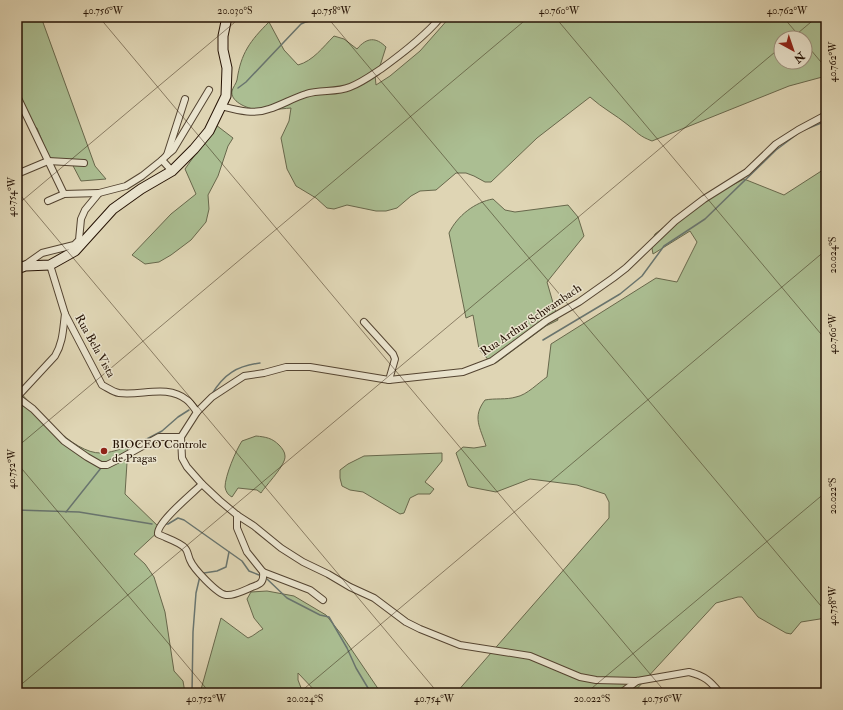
<svg xmlns="http://www.w3.org/2000/svg" width="843" height="710" viewBox="0 0 843 710" font-family="'IM FELL Double Pica',serif">
<style>
.green{fill:#abbe92;stroke:#68684c;fill-rule:evenodd}
.lines{fill:none;stroke-linecap:round;stroke-linejoin:round}
.stream{stroke:#69756f;stroke-width:1.5}
.street-casing{stroke:#544431;stroke-width:8}
.secondary-casing{stroke:#261305;stroke-width:11}
.street{stroke:#eae4ce;stroke-width:6}
.secondary{stroke:#eae4ce;stroke-width:9}
.ticks{fill:none;stroke:#261305;stroke-width:1;stroke-opacity:0.45}
.poi-dot{fill:#8f2418;stroke:#eae4ce;stroke-width:1.5}
.labels{text-anchor:middle;dominant-baseline:central;stroke-width:3;stroke-linejoin:round;paint-order:stroke}
.street-label{font-size:12px;fill:#261305;stroke:#eae4ce}
.poi-label{font-size:12px;fill:#261305;stroke:#eae4ce;text-anchor:start}
.neatline{fill:none;stroke:#261305;stroke-width:1.5}
.ticks-label{font-size:10px;text-anchor:middle;fill:#261305}
</style>
<rect width="100%" height="100%" fill="#dfd5b4"/>
<filter id="stains"><feTurbulence type="fractalNoise" baseFrequency=".005" numOctaves="4"/><feColorMatrix values="0 0 0 0 .2 0 0 0 0 .09 0 0 0 0 .02 0 0 0 .5 -.17"/></filter>
<radialGradient id="worn" r=".72"><stop offset=".6" stop-color="#630" stop-opacity="0"/><stop offset="1" stop-color="#630" stop-opacity=".3"/></radialGradient>
<!-- green -->
<g class="green">
<path d="M 22,17 L 41,17 L 95,166 L 106,179 L 81,181 L 70,160 L 49,158 L 37,128 L 32,125 L 17,94 L 17,22 Z"/>
<path d="M 450,17 L 826,17 L 826,76 L 789,86 L 652,141 C 639,136 638,133 628,125 C 616,115 602,108 590,97 L 537,138 L 491,182 L 485,182 L 474,176 L 466,173 L 456,173 L 436,190 L 420,191 L 411,196 L 397,208 L 386,211 L 376,211 L 347,205 L 334,209 L 327,208 L 316,198 L 296,186 L 287,169 L 281,138 L 289,121 L 291,108 C 279,109 265,111 254,109 C 246,108 230,101 232,91 C 233,87 236,84 237,80 C 241,53 250,41 269,22 L 284,50 L 298,65 C 313,61 323,47 334,36 L 344,39 L 357,49 C 367,37 376,37 386,47 L 379,69 L 375,75 L 376,85 L 390,76 L 420,51 ZM 781,38 L 805,38 L 805,62 L 781,62 Z"/>
<path d="M 216,125 L 233,138 L 228,146 L 218,176 L 208,195 L 209,209 L 206,222 L 191,240 L 171,255 L 159,262 L 145,264 L 132,255 L 171,214 L 196,194 L 185,169 Z"/>
<path d="M 826,168 L 826,618 L 801,622 L 791,634 L 786,633 L 758,617 L 742,597 L 738,597 L 716,603 L 633,693 L 456,693 L 609,518 L 609,502 L 605,494 L 577,485 L 530,479 L 496,492 L 470,487 L 468,486 L 456,453 L 463,447 L 474,448 L 486,446 C 480,427 472,417 485,400 C 495,398 506,400 516,397 C 527,395 538,383 547,377 L 551,344 L 656,278 L 677,282 L 697,242 L 690,231 L 653,254 L 651,243 L 655,234 L 676,218 L 709,197 L 744,179 L 784,195 Z"/>
<path d="M 493,199 L 505,210 L 515,212 L 568,205 L 578,217 L 584,236 L 547,282 L 558,320 L 546,326 L 496,363 L 491,363 L 479,349 L 473,315 L 466,318 L 449,233 C 457,216 475,202 493,199 Z"/>
<path d="M 17,389 C 35,408 73,454 101,453 C 110,453 120,449 128,447 L 125,494 L 161,529 L 134,554 L 145,564 L 154,577 L 165,612 L 174,671 L 183,681 L 185,693 L 17,693 Z"/>
<path d="M 256,436 C 266,437 272,438 279,445 C 282,448 285,452 285,456 C 286,465 266,485 261,493 L 257,490 L 238,488 L 232,497 C 228,495 226,492 225,487 C 225,476 236,450 242,441 Z"/>
<path d="M 442,453 L 442,461 L 425,482 L 434,489 L 430,494 L 418,494 L 410,498 L 404,513 L 400,514 L 363,492 L 350,490 L 342,486 L 340,478 L 340,470 L 348,464 L 364,456 Z"/>
<path d="M 267,591 L 294,596 L 326,615 L 341,634 L 381,693 L 317,693 L 298,673 L 298,680 L 303,693 L 200,693 L 221,618 L 248,638 C 254,636 258,631 263,629 L 254,618 L 247,599 L 251,592 Z"/>
</g>
<g class="lines">
<!-- stream -->
<g class="stream">
<path d="M 238,88 L 246,82 L 301,24 C 313,17 330,22 343,17"/>
<path d="M 804,130 L 826,121"/>
<path d="M 543,340 L 620,294 L 642,276 L 664,246 L 705,219 L 776,150 L 800,132"/>
<path d="M 212,394 C 224,374 237,366 260,363"/>
<path d="M 141,442 L 162,431 L 178,417 L 189,410"/>
<path d="M 17,510 L 79,512 L 152,524"/>
<path d="M 66,512 L 101,468"/>
<path d="M 165,524 L 168,524 L 178,518 L 184,520 L 242,561 L 249,571 L 259,575"/>
<path d="M 204,573 L 217,571 L 226,567 L 229,552"/>
<path d="M 267,579 L 287,598 L 320,615 L 329,617 L 347,648 L 356,668 L 371,693"/>
<path d="M 192,693 L 193,632 L 196,593 L 200,576"/>
</g>
<defs>
<g id="street">
<path d="M 17,96 L 64,194"/>
<path d="M 221,106 C 237,110 254,115 269,109 C 282,105 293,98 306,94 C 320,89 336,93 350,87 C 361,83 372,75 381,69 C 403,53 424,37 441,17"/>
<path d="M 167,155 L 173,150 L 209,90"/>
<path d="M 172,171 L 162,160 L 167,155 L 185,99"/>
<path d="M 17,174 L 48,161 L 84,163"/>
<path d="M 48,201 L 64,194 L 99,193"/>
<path d="M 25,265 L 42,253 L 74,245 L 79,240 L 81,219 L 85,210 L 99,193 L 126,186 L 142,176 L 162,160"/>
<path d="M 50,265 L 65,314 L 102,385 C 108,388 113,392 119,393 C 142,396 167,384 187,400 C 191,403 194,408 197,412"/>
<path d="M 364,322 L 393,354 L 395,359 L 389,380"/>
<path d="M 17,397 L 33,409 L 64,441 L 87,457 L 101,465 L 107,465 L 121,458 L 159,437 L 181,437"/>
<path d="M 17,397 L 55,356 C 63,343 63,329 65,314"/>
<path d="M 202,484 C 193,493 156,523 158,534 C 166,538 180,542 185,548 C 188,551 188,556 190,560 C 193,568 217,594 226,595 C 234,596 245,590 252,587 C 261,584 264,582 263,572"/>
<path d="M 237,515 L 237,528 L 247,552 L 263,572 L 310,590 L 323,600"/>
<path d="M 621,693 L 637,681"/>
<path d="M 720,693 C 710,681 705,676 689,672 L 637,681 L 596,680 L 580,677 L 530,656 L 460,645 L 420,629 L 406,622 L 374,598 L 350,587 L 328,574 L 303,562 L 281,548 L 254,526 L 237,515 L 219,500 L 202,484 L 187,467 L 182,458 L 181,437 L 197,412 L 212,397 L 244,376 L 264,373 L 286,367 L 310,367 L 389,380 L 463,372 L 492,361 L 546,321 L 579,302 L 613,278 L 626,268 L 675,221 L 704,199 L 747,172 L 776,144 L 798,130 L 826,115"/>
</g>
<path id="secondary" d="M 17,269 L 25,266 L 50,265 L 75,251 L 113,209 L 141,189 L 172,171 L 194,149 L 209,131 L 226,96 L 227,68 L 223,50 L 223,36 L 227,17"/>
</defs>
<!-- street casing -->
<use href="#street" class="street-casing"/>
<!-- secondary casing -->
<use href="#secondary" class="secondary-casing"/>
<!-- street -->
<use href="#street" class="street"/>
<!-- secondary -->
<use href="#secondary" class="secondary"/>
</g>
<!-- ticks -->
<path class="ticks" d="M 99,17 L 666,693M 327,17 L 826,612M 555,17 L 826,340M 783,17 L 801,38M 792,38 L 817,17M 805,43 L 826,68M 17,191 L 438,693M 17,205 L 241,17M 17,447 L 529,17M 17,463 L 210,693M 17,688 L 781,47M 299,693 L 826,250M 586,693 L 826,492"/>
<!-- markers -->
<circle class="poi-dot" cx="104" cy="451" r="4"/>
<g class="labels">
<!-- street labels -->
<g class="street-label">
<text transform="translate(531 320) rotate(-34)">Rua Arthur Schwambach</text>
<text transform="translate(95 346) rotate(61)">Rua Bela Vista</text>
</g>
<!-- poi labels -->
<g class="poi-label">
<text x="112" y="444">BIOCEO Controle<tspan x="112" dy="14">de Pragas</tspan></text>
</g>
</g>
<!-- margin -->
<rect width="843" height="710" fill="none" stroke="#dfd5b4" stroke-width="44"/>
<!-- north arrow -->
<g transform="translate(793 50) rotate(140)"><circle r="19" fill="#eae4ce" stroke="#9c907e"/>
<path d="M0-3L7 15L0 10L-7 15Z" fill="#8f2418"/>
<text y="-6" font-size="11" font-weight="bold" text-anchor="middle" fill="#261305">N</text>
</g>
<rect x="22" y="22" width="799" height="666" class="neatline"/>
<g class="ticks-label">
<text x="103" y="14">40.756°W</text>
<text x="235" y="14">20.030°S</text>
<text x="331" y="14">40.758°W</text>
<text x="559" y="14">40.760°W</text>
<text x="787" y="14">40.762°W</text>
<text transform="translate(832 62) rotate(-90)" y="4">40.762°W</text>
<text transform="translate(11 197) rotate(-90)" y="4">40.754°W</text>
<text transform="translate(832 255) rotate(-90)" y="4">20.024°S</text>
<text transform="translate(832 334) rotate(-90)" y="4">40.760°W</text>
<text transform="translate(11 469) rotate(-90)" y="4">40.752°W</text>
<text transform="translate(832 496) rotate(-90)" y="4">20.022°S</text>
<text transform="translate(832 606) rotate(-90)" y="4">40.758°W</text>
<text x="206" y="702">40.752°W</text>
<text x="305" y="702">20.024°S</text>
<text x="434" y="702">40.754°W</text>
<text x="592" y="702">20.022°S</text>
<text x="662" y="702">40.756°W</text>
</g>
<rect width="100%" height="100%" filter="url(#stains)"/>
<rect width="100%" height="100%" fill="url(#worn)"/>
</svg>
